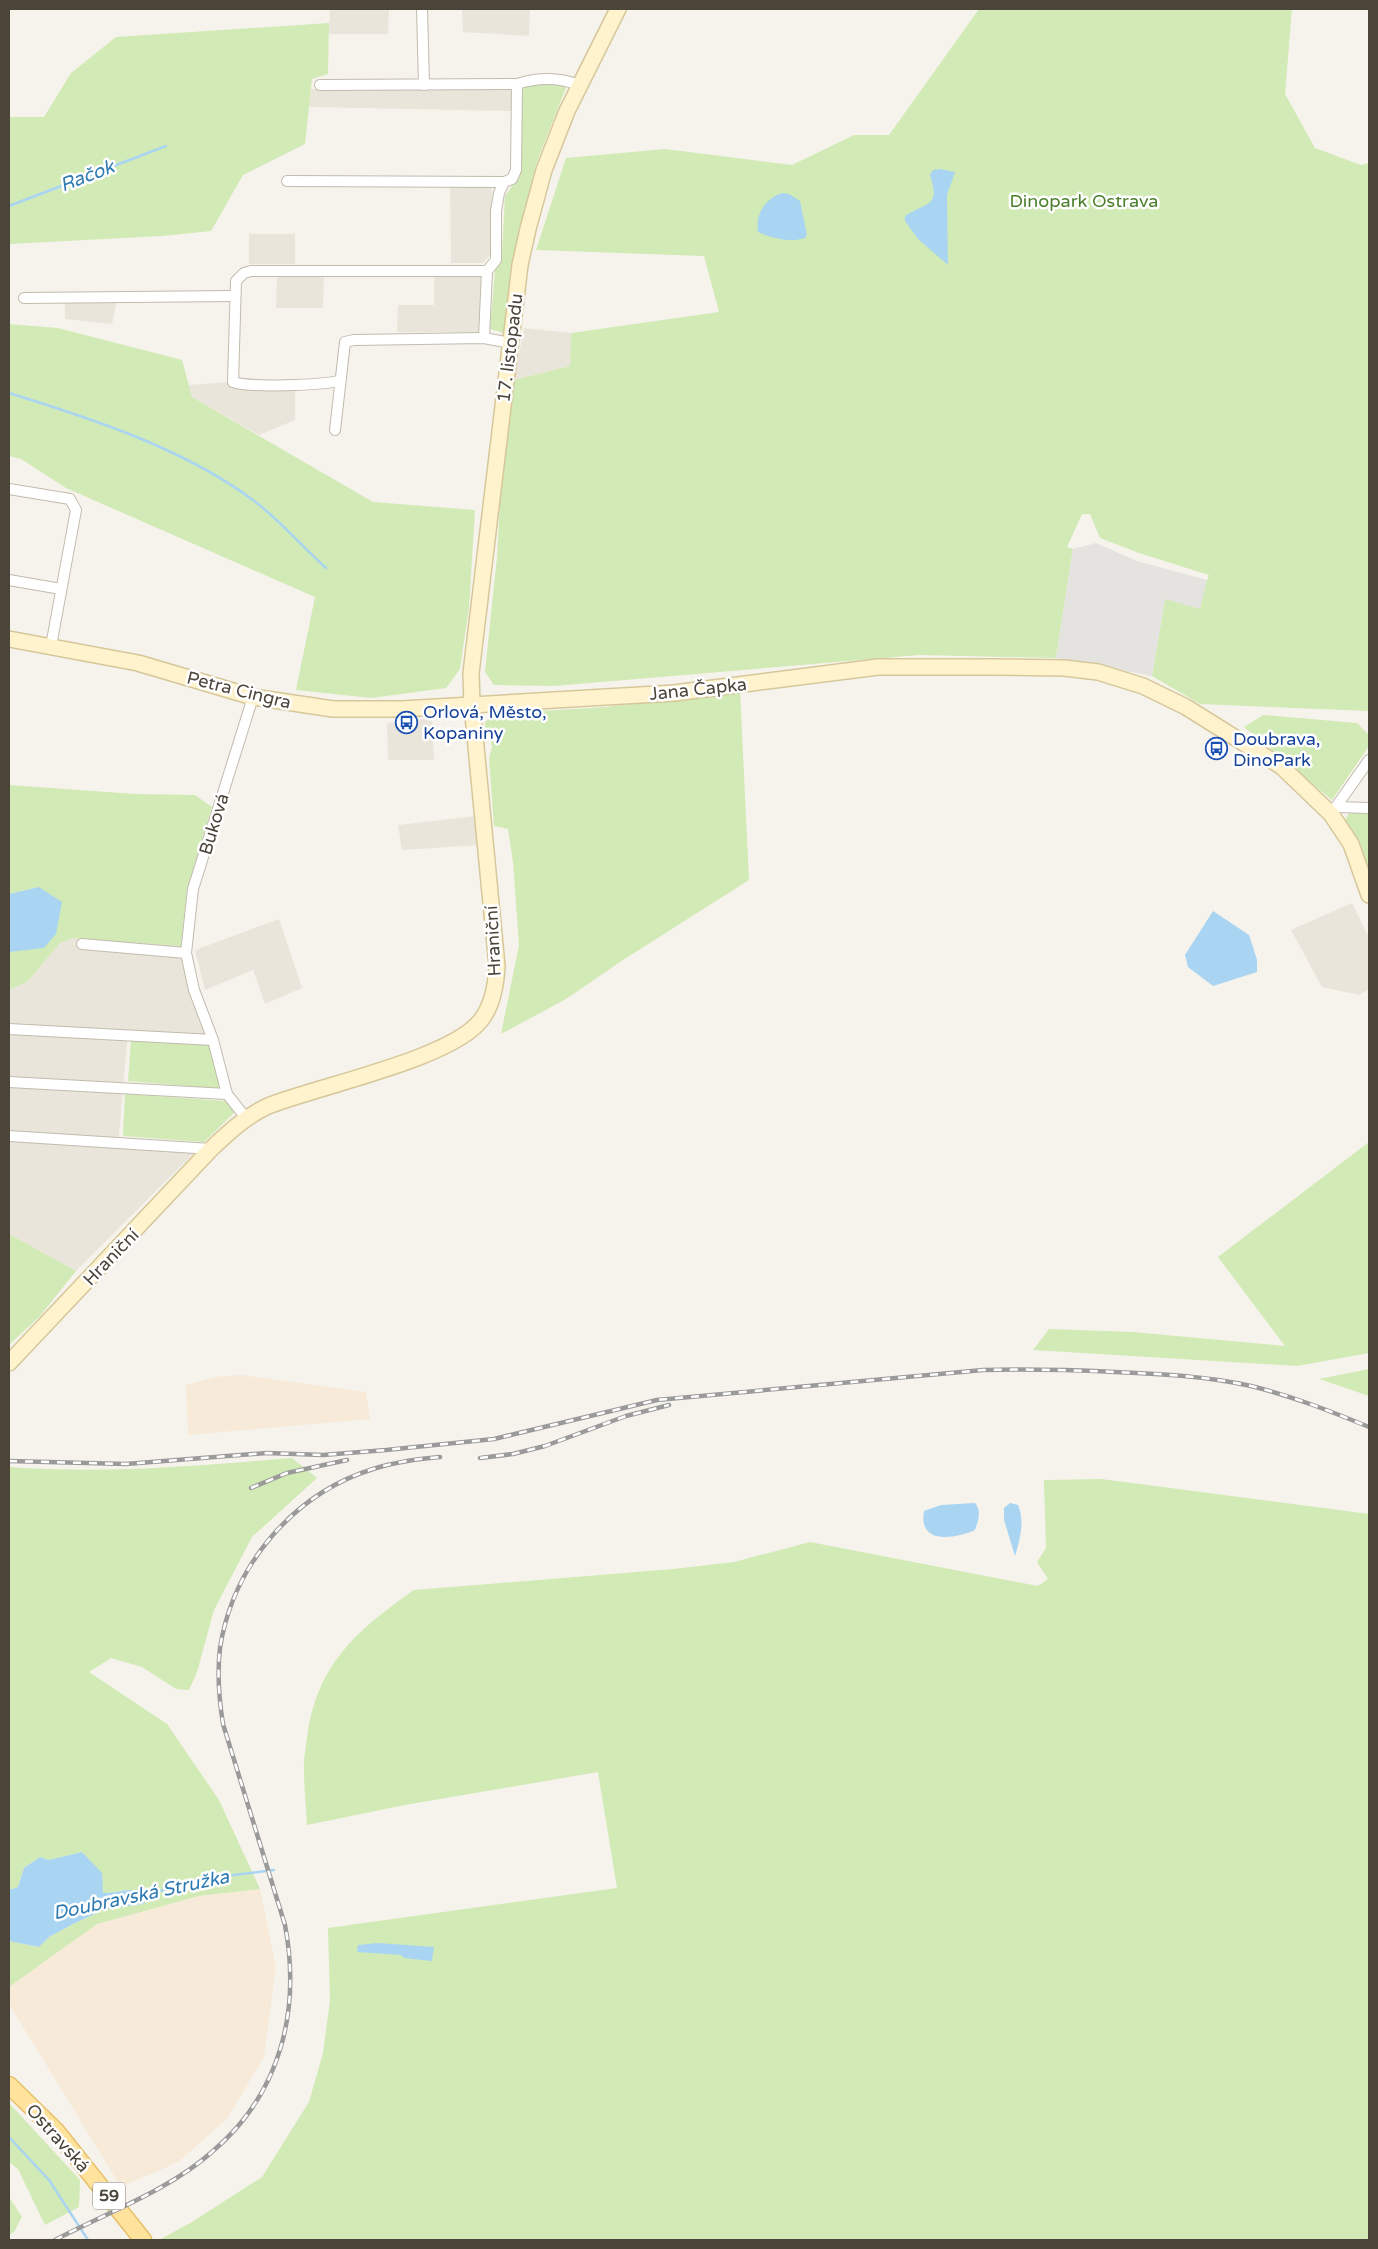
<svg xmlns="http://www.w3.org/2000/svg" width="1378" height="2249" viewBox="0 0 1378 2249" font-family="'Varela Round',sans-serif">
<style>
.residential{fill:#eae5da}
.commercial{fill:#f7ead8}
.green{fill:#d2eab5}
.parking{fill:#e5e3e0}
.water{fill:#a9d4f2}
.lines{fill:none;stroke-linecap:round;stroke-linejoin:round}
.stream{stroke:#a9d4f2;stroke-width:2.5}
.street-casing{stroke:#c2bbae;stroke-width:12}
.secondary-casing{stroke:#d6c79b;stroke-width:18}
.primary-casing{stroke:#e6c16a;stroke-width:19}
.street{stroke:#fff;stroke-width:10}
.secondary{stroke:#fff3cd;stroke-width:15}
.primary{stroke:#ffe39c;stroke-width:16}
.rail-casing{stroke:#9a9a9a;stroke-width:4.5}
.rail{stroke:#fff;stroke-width:2.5;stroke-dasharray:8;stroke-linecap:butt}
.labels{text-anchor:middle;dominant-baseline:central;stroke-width:5;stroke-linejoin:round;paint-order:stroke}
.shield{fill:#fff;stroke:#817c74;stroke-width:1}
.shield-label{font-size:16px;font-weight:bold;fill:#4b4439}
.park-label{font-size:18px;fill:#4a7f2a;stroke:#fff}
.street-label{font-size:18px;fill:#4b4439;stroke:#fff}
.transit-label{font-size:18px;fill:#164399;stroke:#fff;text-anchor:start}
.water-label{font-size:19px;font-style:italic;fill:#2e7ab2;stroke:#fff}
</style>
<rect width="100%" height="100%" fill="#f6f3ec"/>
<!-- residential -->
<g class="residential">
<path d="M 330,9 L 389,9 L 388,34 L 329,34 Z"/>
<path d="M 462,9 L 530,9 L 529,36 L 463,32 Z"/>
<path d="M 514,88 L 514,111 L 309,107 L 311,89 Z"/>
<path d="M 450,185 L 492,185 L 490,255 L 483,263 L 451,263 Z"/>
<rect x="249" y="234" width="46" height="30"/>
<path d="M 434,273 L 482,274 L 479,332 L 397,332 L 398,305 L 434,305 Z"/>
<path d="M 277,274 L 324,274 L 323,308 L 276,308 Z"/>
<path d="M 65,299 L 117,300 L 112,324 L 65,319 Z"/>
<path d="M 524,328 L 571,333 L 570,366 L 514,380 Z"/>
<path d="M 227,382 L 233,389 L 295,389 L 295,420 L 259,435 L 192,397 L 189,385 Z"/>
<path d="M 432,718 L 434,760 L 388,760 L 387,723 Z"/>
<path d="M 476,816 L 479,845 L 402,850 L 398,825 Z"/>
<path d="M 1352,903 L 1369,938 L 1369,989 L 1359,995 L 1322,987 L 1291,930 Z"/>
<path d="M 279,919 L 302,988 L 265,1004 L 253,970 L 205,990 L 195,950 Z"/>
<path d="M 73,938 L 181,946 L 188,991 L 206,1036 L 128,1031 L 118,1147 L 195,1152 L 76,1271 L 9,1234 L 9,990 L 28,981 L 60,943 Z"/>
</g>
<!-- commercial -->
<g class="commercial">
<path d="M 241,1375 L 366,1392 L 370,1419 L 188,1435 L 186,1385 L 215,1377 Z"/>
<path d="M 260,1889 L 276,1967 L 264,2057 L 227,2119 L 178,2162 L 121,2187 L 9,2004 L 9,1987 L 97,1924 L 199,1896 Z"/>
</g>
<!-- green -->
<g class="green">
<path d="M 979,9 L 1292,9 L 1285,94 L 1315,148 L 1361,165 L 1369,163 L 1369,711 L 1200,704 L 1152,676 L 1165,599 L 1207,580 L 1209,575 L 1139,553 L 1100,538 L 1090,514 L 1082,514 L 1067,547 L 1073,549 L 1056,658 L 919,655 L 554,686 L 494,685 L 485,672 L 497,557 L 501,485 L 514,380 L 570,366 L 571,333 L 719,312 L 704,256 L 536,250 L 566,158 L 665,149 L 792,165 L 854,135 L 889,135 Z"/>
<path d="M 329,23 L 328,74 L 312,79 L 305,144 L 243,175 L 211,231 L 162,236 L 9,244 L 9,117 L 44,117 L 71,73 L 116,37 Z"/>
<path d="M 558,82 L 567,85 L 536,164 L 522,223 L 504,333 L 490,329 L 495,271 L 502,254 L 505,196 L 521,173 L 522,93 L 525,86 Z"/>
<path d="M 9,324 L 58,328 L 182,360 L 192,397 L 373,502 L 475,510 L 469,607 L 460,669 L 446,688 L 371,698 L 296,690 L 315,597 L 66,488 L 21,459 L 9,456 Z"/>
<path d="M 740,690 L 749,880 L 623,960 L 566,999 L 501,1034 L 519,945 L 513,862 L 508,829 L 494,826 L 489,758 L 492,747 L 490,740 L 485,735 L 485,722 L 490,718 L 490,714 L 606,707 Z"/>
<path d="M 1263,715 L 1357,723 L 1369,735 L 1369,746 L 1332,800 L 1244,727 Z"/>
<path d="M 9,785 L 135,794 L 195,795 L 212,807 L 187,889 L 181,946 L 73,938 L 60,943 L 28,981 L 9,990 L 9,952 L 44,947 L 39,887 L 9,894 Z"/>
<path d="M 1369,809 L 1369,884 L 1342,825 L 1351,810 Z"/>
<path d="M 131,1040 L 209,1044 L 221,1089 L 128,1081 Z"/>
<path d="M 125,1094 L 227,1101 L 234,1113 L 204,1142 L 123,1136 Z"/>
<path d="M 1369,1142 L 1369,1353 L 1297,1366 L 1033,1350 L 1049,1329 L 1133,1332 L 1285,1346 L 1218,1257 Z"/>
<path d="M 9,1234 L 76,1271 L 40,1316 L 9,1345 Z"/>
<path d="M 1369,1369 L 1369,1396 L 1319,1379 Z"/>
<path d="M 292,1458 L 317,1478 L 252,1537 L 214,1610 L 197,1672 L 189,1690 L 176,1689 L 142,1667 L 111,1658 L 89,1672 L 167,1724 L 219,1800 L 260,1889 L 199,1896 L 97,1924 L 9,1987 L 9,1941 L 39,1947 L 49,1937 L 73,1924 L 103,1910 L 143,1904 L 155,1893 L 152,1889 C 143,1890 136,1890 127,1890 C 118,1891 113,1893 103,1893 C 103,1877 92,1864 82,1852 L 49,1860 L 40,1857 L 24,1868 L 18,1887 L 9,1890 L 9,1467 C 103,1474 198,1466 292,1458 Z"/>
<path d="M 1101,1479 L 1369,1514 L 1369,2240 L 159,2240 L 192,2222 L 262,2177 L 309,2102 L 323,2053 L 330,2000 L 328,1928 L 617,1888 L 598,1772 L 405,1805 L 307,1825 C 306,1807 304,1787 304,1769 C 303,1759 306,1748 307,1738 C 317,1664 356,1631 414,1590 L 673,1569 L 734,1562 L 810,1542 L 1038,1586 L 1048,1579 L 1037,1562 L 1046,1548 L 1044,1480 Z"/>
<path d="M 9,2103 L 80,2180 L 79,2207 L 45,2225 L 18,2169 L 9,2162 Z"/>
<path d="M 9,2197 L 22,2217 L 14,2232 L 9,2235 Z"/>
</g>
<!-- parking -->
<path class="parking" d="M 1096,543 L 1137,561 L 1207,580 L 1200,609 L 1165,599 L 1152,676 L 1056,658 L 1073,549 Z"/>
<!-- water -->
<g class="water">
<path d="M 940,169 L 955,172 L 947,195 L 948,265 L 918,239 L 905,221 L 905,216 C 929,201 940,207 930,175 L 933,170 Z"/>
<path d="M 782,193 L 789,194 L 800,201 L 807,235 L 805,238 C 791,243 772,238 758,232 C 755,214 765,199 782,193 Z"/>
<path d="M 39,887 L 62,902 L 56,934 L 44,948 L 9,952 L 9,894 Z"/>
<path d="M 1213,911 L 1249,935 L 1257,960 L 1257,972 L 1213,986 L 1188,967 L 1185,955 Z"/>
<path d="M 975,1503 C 982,1511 978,1521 975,1530 C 954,1539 918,1545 924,1511 L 941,1505 Z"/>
<path d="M 1010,1503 L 1018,1505 C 1025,1522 1020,1539 1015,1556 L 1004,1520 L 1004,1508 Z"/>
<path d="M 82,1852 L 102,1873 L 103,1893 C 112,1893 119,1891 128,1890 C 136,1890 144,1890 152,1889 L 155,1893 L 143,1904 L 103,1910 L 73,1924 L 49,1937 L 39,1947 L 9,1941 L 9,1890 L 18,1887 L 24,1868 L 40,1857 L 49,1860 Z"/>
<path d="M 378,1943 L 434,1947 L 432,1961 L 404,1958 L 401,1955 L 357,1952 L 358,1945 Z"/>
</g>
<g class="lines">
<!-- stream -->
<g class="stream">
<path d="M 9,206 L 166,146"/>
<path d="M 9,393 C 93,419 186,449 257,503 C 281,522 303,547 326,568"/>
<path d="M 153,1893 L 202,1879 L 274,1870"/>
<path d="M 9,2137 L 49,2180 L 88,2240"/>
</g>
<defs>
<g id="street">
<path d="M 422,9 L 424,85"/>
<path d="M 320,85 L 517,84 C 539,77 558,77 579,85"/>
<path d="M 287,181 L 504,182 L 512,179 L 516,170 L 517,84"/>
<path d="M 24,298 L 234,296"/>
<path d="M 484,338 L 487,271 L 496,260 L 496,211 L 499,193 L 504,182"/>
<path d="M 339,381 C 321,385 250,388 233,382 L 236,281 L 244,273 L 251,271 L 487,271"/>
<path d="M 335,430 L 345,342 L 354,340 L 484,338 L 511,343"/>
<path d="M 9,489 L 70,499 L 76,510 L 51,646"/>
<path d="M 9,580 L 61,589"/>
<path d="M 1336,807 L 1369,808"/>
<path d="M 1331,814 L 1369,760"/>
<path d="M 82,944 L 186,953"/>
<path d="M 9,1029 L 213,1040"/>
<path d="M 9,1082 L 227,1094"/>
<path d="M 246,1118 L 227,1094 L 213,1040 L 194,990 L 186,953 L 193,889 L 253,697"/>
<path d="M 9,1136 L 211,1149"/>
</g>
<g id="secondary">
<path d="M 9,639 L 138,663 L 253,697 L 333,709 L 402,709 L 674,693 L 878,667 L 996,667 L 1064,668 L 1098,672 L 1143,686 L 1186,707 L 1282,767 L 1331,814 L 1351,844 L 1369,895"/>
<path d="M 9,1363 L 211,1149 C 229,1132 246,1116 268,1106 C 318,1086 452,1059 481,1020 C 493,1005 496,985 497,966 L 472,705 L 471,673 L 520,265 L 528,229 L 544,170 L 567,111 L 618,9"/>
</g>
<path id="primary" d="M 9,2085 L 56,2131 L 143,2240"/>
</defs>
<!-- street casing -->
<use href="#street" class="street-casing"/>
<!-- secondary casing -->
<use href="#secondary" class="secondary-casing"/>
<!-- primary casing -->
<use href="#primary" class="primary-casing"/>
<!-- street -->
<use href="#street" class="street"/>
<!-- secondary -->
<use href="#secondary" class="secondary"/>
<!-- primary -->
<use href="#primary" class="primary"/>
<defs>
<g id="rail">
<path d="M 480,1458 L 513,1454 L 545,1446 L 626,1416 L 669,1405"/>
<path d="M 9,1461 L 126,1464 L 267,1453 L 323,1455 L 386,1450 L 494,1439 L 657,1400 L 983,1370 C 1027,1369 1071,1370 1115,1372 C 1161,1374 1206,1376 1251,1386 C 1292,1396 1330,1411 1369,1427"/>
<path d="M 251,1488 L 287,1473 L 347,1460"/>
<path d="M 55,2240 C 106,2213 170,2190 213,2151 C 281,2093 301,2010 285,1925 L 223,1724 C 219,1699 217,1673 220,1648 C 233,1565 293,1494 373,1469 C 395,1462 417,1459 440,1457"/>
</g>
</defs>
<!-- rail casing -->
<use href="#rail" class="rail-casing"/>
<!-- rail -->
<use href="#rail" class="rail"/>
</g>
<!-- icons -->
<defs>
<symbol id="bus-ring" viewBox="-11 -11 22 22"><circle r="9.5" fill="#fff" stroke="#1a4fb4" stroke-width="1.5"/><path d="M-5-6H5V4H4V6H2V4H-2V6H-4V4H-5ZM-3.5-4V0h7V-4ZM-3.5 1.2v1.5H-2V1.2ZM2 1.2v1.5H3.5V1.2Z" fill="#1a4fb4"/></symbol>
</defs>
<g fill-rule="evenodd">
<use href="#bus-ring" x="394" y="710" width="25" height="25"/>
<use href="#bus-ring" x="1204" y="736" width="25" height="25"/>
</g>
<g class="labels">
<!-- shield labels -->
<rect class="shield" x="93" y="2182.5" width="32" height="27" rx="4"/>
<g class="shield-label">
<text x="109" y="2196">59</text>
</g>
<!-- park labels -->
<g class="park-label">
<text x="1084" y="201">Dinopark Ostrava</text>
</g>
<!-- street labels -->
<g class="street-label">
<text transform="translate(510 348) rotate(-83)">17. listopadu</text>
<text transform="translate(698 689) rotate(-6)">Jana Čapka</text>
<text transform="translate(239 690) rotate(14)">Petra Cingra</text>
<text transform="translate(214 824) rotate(-73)">Buková</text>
<text transform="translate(493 941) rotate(-93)">Hraniční</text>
<text transform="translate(111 1257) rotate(-46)">Hraniční</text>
<text transform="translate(58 2138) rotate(48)">Ostravská</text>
</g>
<!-- transit labels -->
<g class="transit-label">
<text x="423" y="712">Orlová, Město,<tspan x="423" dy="21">Kopaniny</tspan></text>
<text x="1233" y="739">Doubrava,<tspan x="1233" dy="21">DinoPark</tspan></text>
</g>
<!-- water labels -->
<g class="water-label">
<text transform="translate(87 176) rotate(-21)">Račok</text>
<text transform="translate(141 1895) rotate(-12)">Doubravská Stružka</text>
</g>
</g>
<!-- border -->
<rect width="1378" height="2249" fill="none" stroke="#4b4439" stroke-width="20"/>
</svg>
